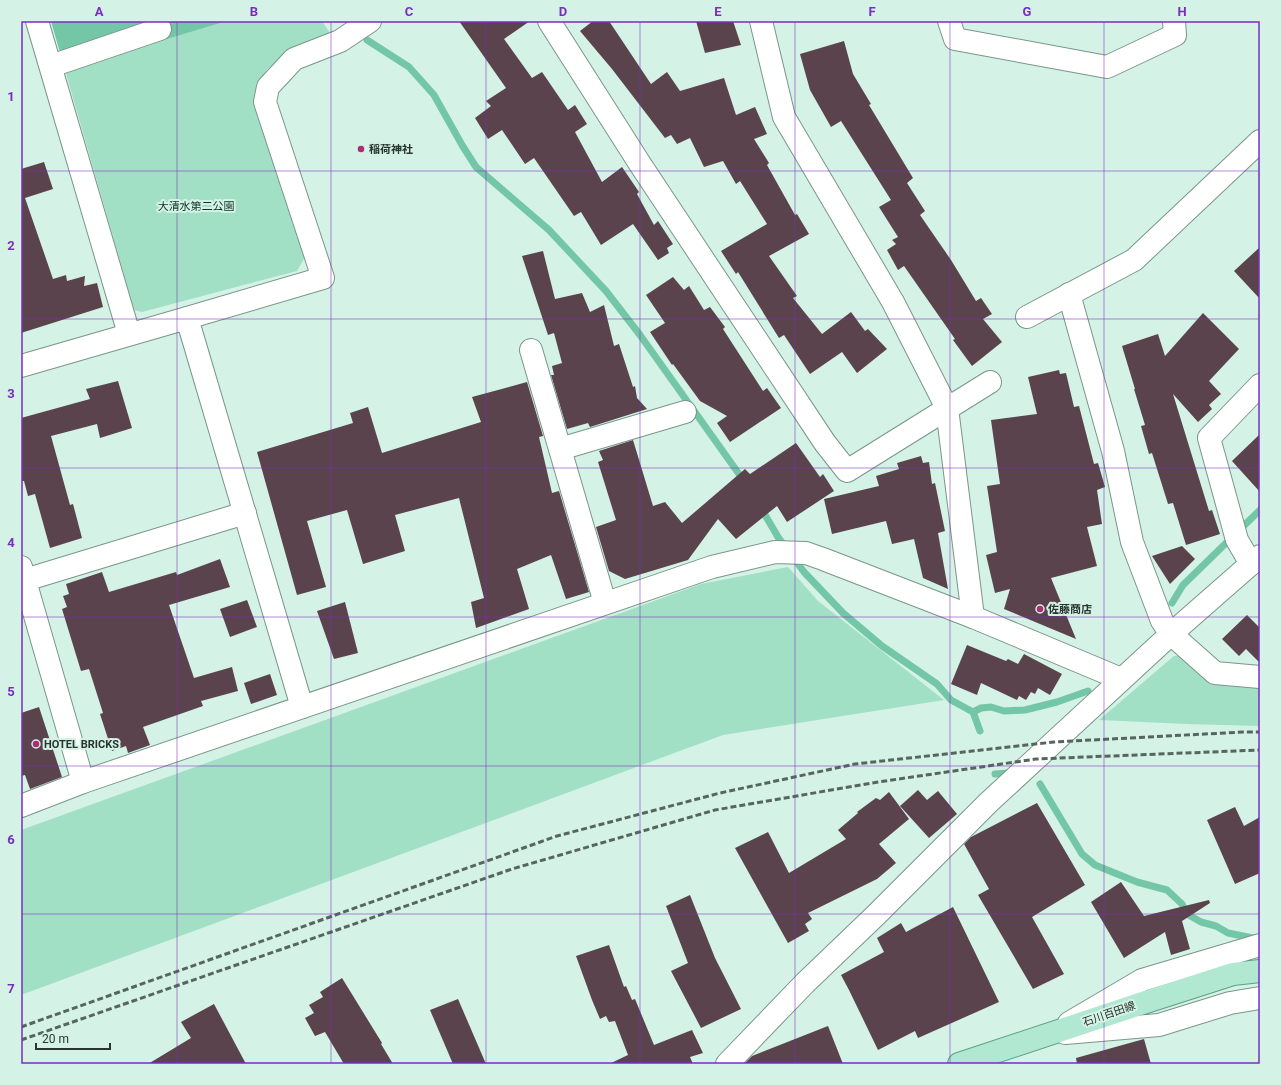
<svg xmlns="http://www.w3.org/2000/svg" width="1281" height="1085" viewBox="0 0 1281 1085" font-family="Roboto,'Noto Sans JP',sans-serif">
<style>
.green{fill:#a2e0c6}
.water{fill:#73c6a6}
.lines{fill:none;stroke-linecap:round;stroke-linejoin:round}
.stream{stroke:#73c6a6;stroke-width:7}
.building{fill:#5b434d}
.minor-casing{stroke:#7a968a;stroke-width:24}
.major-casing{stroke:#5e9f85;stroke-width:24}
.minor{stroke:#fff;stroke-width:22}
.major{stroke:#b0e8d2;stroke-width:22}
.rail{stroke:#56665f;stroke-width:3;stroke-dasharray:6 3;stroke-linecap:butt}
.grid{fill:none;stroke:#7b2cbf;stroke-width:1;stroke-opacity:0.55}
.poi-dot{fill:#ae2b75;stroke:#d4f2e5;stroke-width:1.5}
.labels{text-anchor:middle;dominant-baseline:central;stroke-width:4;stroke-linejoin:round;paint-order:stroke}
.poi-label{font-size:11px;font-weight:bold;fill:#29342f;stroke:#d4f2e5;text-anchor:start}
.park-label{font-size:11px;fill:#0d3427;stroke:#d4f2e5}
.street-label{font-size:11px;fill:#29342f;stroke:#d4f2e5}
.neatline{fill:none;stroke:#7b2cbf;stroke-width:1.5}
.grid-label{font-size:13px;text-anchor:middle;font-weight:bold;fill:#7b2cbf}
</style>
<rect width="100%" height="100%" fill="#d4f2e5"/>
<!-- green -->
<g class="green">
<path d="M 227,21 L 322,21 L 330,33 L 294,50 L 267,69 L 254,97 L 305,257 L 297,271 L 142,312 L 134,310 L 65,70 Z"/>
<path d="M 788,567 L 818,601 L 944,700 L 723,735 L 21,995 L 21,830 L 701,584 Z"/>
<path d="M 1187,655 L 1260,687 L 1260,726 L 1186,724 L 1099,720 L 1174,656 Z"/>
</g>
<!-- water -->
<path class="water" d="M 51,21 L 227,21 L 65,70 Z"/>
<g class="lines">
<!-- stream -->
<g class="stream">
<path d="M 367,40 L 409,67 L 434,95 L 462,145 L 476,167 L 549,230 L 606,291 L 640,335 L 744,481"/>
<path d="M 761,508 L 778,537 L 787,549"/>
<path d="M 793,557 L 804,572 L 843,613 L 882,646 L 937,684 L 951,700 L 973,712 L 980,731"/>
<path d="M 1172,603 L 1183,585 L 1260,510"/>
<path d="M 973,712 L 981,708 L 991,707 L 1004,711 L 1025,710 L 1057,702 L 1088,691"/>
<path d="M 995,774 L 1008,773"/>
<path d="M 1040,784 L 1082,854 L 1095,865 L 1137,882 L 1167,890 L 1182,904 L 1187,914 L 1201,922 L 1216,926 L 1228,933 L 1258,939"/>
</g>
</g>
<!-- building -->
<g class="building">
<path d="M 459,21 L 530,21 L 504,39 L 532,78 L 542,72 L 568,110 L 575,105 L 587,124 L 575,132 L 602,182 L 622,167 L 639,192 L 637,194 L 654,225 L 658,221 L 673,244 L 667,248 L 669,253 L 658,260 L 633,224 L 601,245 L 581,212 L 574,216 L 534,158 L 525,164 L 502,130 L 488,139 L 475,118 L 491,106 L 486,101 L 506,88 Z"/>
<path d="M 593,21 L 609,21 L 651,84 L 667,72 L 680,91 L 724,78 L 736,115 L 755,107 L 767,134 L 754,139 L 769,163 L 767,165 L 795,215 L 797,214 L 809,234 L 769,256 L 797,296 L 793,298 L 822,334 L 851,312 L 865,331 L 868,329 L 887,349 L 857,373 L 842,352 L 810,374 L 784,335 L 779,338 L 738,272 L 736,274 L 721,251 L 767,224 L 740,181 L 736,184 L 723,161 L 704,167 L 690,138 L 677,144 L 671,135 L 665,138 L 612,69 L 580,31 Z"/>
<path d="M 696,21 L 733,21 L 741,45 L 705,53 Z"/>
<path d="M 844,41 L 853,74 L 871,104 L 869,105 L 913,178 L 907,183 L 925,211 L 920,215 L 951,260 L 976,301 L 981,298 L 992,314 L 983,319 L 1002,342 L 972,366 L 953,340 L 955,339 L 904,266 L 898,270 L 887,250 L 896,244 L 892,240 L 898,237 L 879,207 L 891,200 L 841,121 L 831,127 L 810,90 L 800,54 Z"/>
<path d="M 44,162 L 53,189 L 25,198 L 53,279 L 66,275 L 67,281 L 85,276 L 84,286 L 97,283 L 103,307 L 21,333 L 21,169 Z"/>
<path d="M 1260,247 L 1260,299 L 1234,271 Z"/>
<path d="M 543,251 L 555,299 L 582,293 L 590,312 L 604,305 L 614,346 L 619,344 L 633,387 L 635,386 L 637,398 L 647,409 L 590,427 L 588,423 L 567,429 L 551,375 L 554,375 L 552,366 L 562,363 L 554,333 L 548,335 L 522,256 Z"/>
<path d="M 673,277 L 684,290 L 689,286 L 704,310 L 710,307 L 725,327 L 723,329 L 763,391 L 767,388 L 781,408 L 730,442 L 717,423 L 727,416 L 700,401 L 673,364 L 672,365 L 650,332 L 665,323 L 646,295 Z"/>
<path d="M 1203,313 L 1239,349 L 1209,381 L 1221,394 L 1209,405 L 1212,409 L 1198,422 L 1173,394 L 1209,511 L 1212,510 L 1220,534 L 1186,545 L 1173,503 L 1168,504 L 1152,453 L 1149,454 L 1141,426 L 1145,425 L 1134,389 L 1135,389 L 1122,346 L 1158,334 L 1165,356 Z"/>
<path d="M 1059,370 L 1060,374 L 1066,373 L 1074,407 L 1079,406 L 1094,464 L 1098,463 L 1105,487 L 1097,490 L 1102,524 L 1087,527 L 1097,566 L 1051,578 L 1076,639 L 1004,609 L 1010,589 L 995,593 L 986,555 L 997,552 L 987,486 L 1000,484 L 991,420 L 1037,414 L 1028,377 Z"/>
<path d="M 118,381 L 132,428 L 100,438 L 97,424 L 51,436 L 70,505 L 73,504 L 82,538 L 50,548 L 35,494 L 28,496 L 24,481 L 21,481 L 21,418 L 90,399 L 86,389 Z"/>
<path d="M 527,382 L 543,436 L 539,437 L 552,493 L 559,491 L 589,592 L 566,599 L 551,555 L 517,569 L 529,609 L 476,628 L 471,602 L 484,598 L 459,498 L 395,515 L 405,551 L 363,564 L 347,510 L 307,521 L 326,587 L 297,595 L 257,452 L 353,423 L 350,413 L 368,407 L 382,453 L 481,422 L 472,397 Z"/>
<path d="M 1260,434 L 1260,492 L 1232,461 Z"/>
<path d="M 633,440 L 653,506 L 665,502 L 682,523 L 745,469 L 750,474 L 796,443 L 820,477 L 823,474 L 834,491 L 787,522 L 777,506 L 736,539 L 718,519 L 688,560 L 625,579 L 609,571 L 596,527 L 616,520 L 598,462 L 603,460 L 599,451 Z"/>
<path d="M 921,456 L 923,463 L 929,462 L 932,484 L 935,483 L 945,531 L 938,533 L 948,589 L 923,578 L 914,539 L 892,544 L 886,521 L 832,534 L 824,499 L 879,486 L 876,476 L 899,469 L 897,463 Z"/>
<path d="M 1182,546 L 1195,559 L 1170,584 L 1152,556 Z"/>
<path d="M 220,559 L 230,587 L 169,605 L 194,678 L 232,667 L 238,691 L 201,701 L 203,706 L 143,727 L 150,745 L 128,753 L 126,746 L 112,751 L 100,714 L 103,713 L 89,669 L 81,671 L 62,609 L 67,607 L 63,596 L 69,594 L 66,584 L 102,572 L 109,592 L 176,572 L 177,575 Z"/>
<path d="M 247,600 L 257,627 L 230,637 L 220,609 Z"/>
<path d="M 345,602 L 358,653 L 334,659 L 317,611 Z"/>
<path d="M 1247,615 L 1260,628 L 1260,663 L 1246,649 L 1239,656 L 1222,639 Z"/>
<path d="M 967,645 L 1006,661 L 1008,659 L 1018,664 L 1024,654 L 1062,674 L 1050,695 L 1038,688 L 1035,694 L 1031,692 L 1026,700 L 1019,696 L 1017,700 L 981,683 L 977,695 L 951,684 Z"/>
<path d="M 270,674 L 277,695 L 251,704 L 244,683 Z"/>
<path d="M 39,707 L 62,777 L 30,789 L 25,775 L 21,776 L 21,713 Z"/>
<path d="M 918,790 L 927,800 L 938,791 L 957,814 L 929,838 L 900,806 Z"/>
<path d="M 889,792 L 909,819 L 879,844 L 896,863 L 877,879 L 808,913 L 812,919 L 805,924 L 809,931 L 788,943 L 735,848 L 768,832 L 789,873 L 846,839 L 838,830 L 858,813 L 857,812 L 876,798 L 880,800 Z"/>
<path d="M 1037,803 L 1085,885 L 1032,917 L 1064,974 L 1033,989 L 978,895 L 989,889 L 964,844 L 971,837 Z"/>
<path d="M 1235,807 L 1244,826 L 1260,817 L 1260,873 L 1235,884 L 1207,820 Z"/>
<path d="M 1121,882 L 1144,916 L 1209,900 L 1210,903 L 1182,921 L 1190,949 L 1171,955 L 1165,932 L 1124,958 L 1091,902 Z"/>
<path d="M 690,895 L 715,958 L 741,1009 L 701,1028 L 671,971 L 688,963 L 666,906 Z"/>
<path d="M 953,907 L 999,1002 L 918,1038 L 915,1031 L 878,1050 L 849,990 L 841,975 L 884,952 L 877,938 L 901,923 L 906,932 Z"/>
<path d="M 609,945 L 624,987 L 626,986 L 632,1000 L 635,999 L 654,1045 L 692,1030 L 703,1053 L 690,1057 L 693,1064 L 609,1064 L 628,1055 L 615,1021 L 609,1022 L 606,1016 L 600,1019 L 592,1000 L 576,956 Z"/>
<path d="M 342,978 L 382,1043 L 381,1044 L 393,1064 L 344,1064 L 325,1032 L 315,1036 L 305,1018 L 314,1013 L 309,1005 L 323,997 L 320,992 Z"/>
<path d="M 458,999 L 486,1064 L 453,1064 L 430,1010 Z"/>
<path d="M 214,1004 L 246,1064 L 148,1064 L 191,1038 L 181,1022 Z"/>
<path d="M 828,1026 L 843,1064 L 744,1064 L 752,1056 Z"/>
<path d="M 1144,1039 L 1151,1064 L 1077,1064 L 1076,1058 Z"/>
</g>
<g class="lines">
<defs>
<g id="minor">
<path d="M 37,21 L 129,334"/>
<path d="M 549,21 L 640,164 L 825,443 L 847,471 L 990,382"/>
<path d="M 761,21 L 784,117 L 893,302 L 947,408 L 973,617"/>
<path d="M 949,21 L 955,39 L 1107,67 L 1175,35 L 1174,21"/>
<path d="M 51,66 L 160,29"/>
<path d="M 1069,294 L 1113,451 L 1132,542 L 1162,621 L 1171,634 L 1215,673 L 1260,677"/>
<path d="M 1027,317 L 1134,260 L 1260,141"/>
<path d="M 187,318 L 302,707"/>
<path d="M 531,350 L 605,603"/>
<path d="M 21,366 L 187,318 L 323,278 L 265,102 L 268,87 L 294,59 L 340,41 L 370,21"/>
<path d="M 560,449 L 685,412"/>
<path d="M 1251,564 L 1237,540 L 1209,438 L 1260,385"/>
<path d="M 21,567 L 83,782"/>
<path d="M 25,580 L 245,513"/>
<path d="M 21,806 L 83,782 L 712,567 L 775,552 L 806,553 L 823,559 L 973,617 L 1121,679"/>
<path d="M 1069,1023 L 1142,980 L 1260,945"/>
<path d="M 1065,1033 L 1159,1025 L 1230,1003 L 1260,998"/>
<path d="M 727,1064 L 805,983 L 877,914 L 989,802 L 1171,634 L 1260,556"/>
</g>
<path id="major" d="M 959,1064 L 1152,1000 L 1233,974 L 1260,971"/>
</defs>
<!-- minor casing -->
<use href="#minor" class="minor-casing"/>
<!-- major casing -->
<use href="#major" class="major-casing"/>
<!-- minor -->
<use href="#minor" class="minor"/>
<!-- major -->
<use href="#major" class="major"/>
<!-- rail -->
<g class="rail">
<path d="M 21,1027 L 557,836 L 720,793 L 855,764 L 1054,742 L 1243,732 L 1260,732"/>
<path d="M 21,1040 L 512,869 L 715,810 L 878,782 L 1036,759 L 1260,750"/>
</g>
</g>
<!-- grid -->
<path class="grid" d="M 177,21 L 177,1064M 331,21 L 331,1064M 486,21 L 486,1064M 640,21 L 640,1064M 795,21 L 795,1064M 950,21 L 950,1064M 1104,21 L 1104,1064M 21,171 L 1260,171M 21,319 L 1260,319M 21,468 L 1260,468M 21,617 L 1260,617M 21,766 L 1260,766M 21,914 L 1260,914"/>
<!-- markers -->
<g class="poi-dot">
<circle cx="361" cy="149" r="4"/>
<circle cx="1040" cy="609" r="4"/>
<circle cx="36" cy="744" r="4"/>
</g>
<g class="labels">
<!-- poi labels -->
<g class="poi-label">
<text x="369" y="149">稲荷神社</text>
<text x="1048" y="609">佐藤商店</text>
<text x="44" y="744">HOTEL BRICKS</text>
</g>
<!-- park labels -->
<g class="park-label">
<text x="196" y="206">大清水第二公園</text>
</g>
<!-- street labels -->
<g class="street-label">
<text transform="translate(1109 1014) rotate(-19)">石川百田線</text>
</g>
</g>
<!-- border -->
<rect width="1281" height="1085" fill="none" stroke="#d4f2e5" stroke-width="44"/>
<!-- scale -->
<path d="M36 1043v6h74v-6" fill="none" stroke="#29342f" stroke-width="2"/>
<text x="42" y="1043" font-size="12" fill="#29342f" stroke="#d4f2e5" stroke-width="3" paint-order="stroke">20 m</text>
<rect x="22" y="22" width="1237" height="1041" class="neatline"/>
<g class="grid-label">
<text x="99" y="16">A</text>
<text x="254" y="16">B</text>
<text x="409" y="16">C</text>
<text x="563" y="16">D</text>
<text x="718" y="16">E</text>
<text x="872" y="16">F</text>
<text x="1027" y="16">G</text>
<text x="1182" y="16">H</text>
<text x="11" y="101">1</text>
<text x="11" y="250">2</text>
<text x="11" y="398">3</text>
<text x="11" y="547">4</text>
<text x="11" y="696">5</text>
<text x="11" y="844">6</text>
<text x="11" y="993">7</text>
</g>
</svg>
